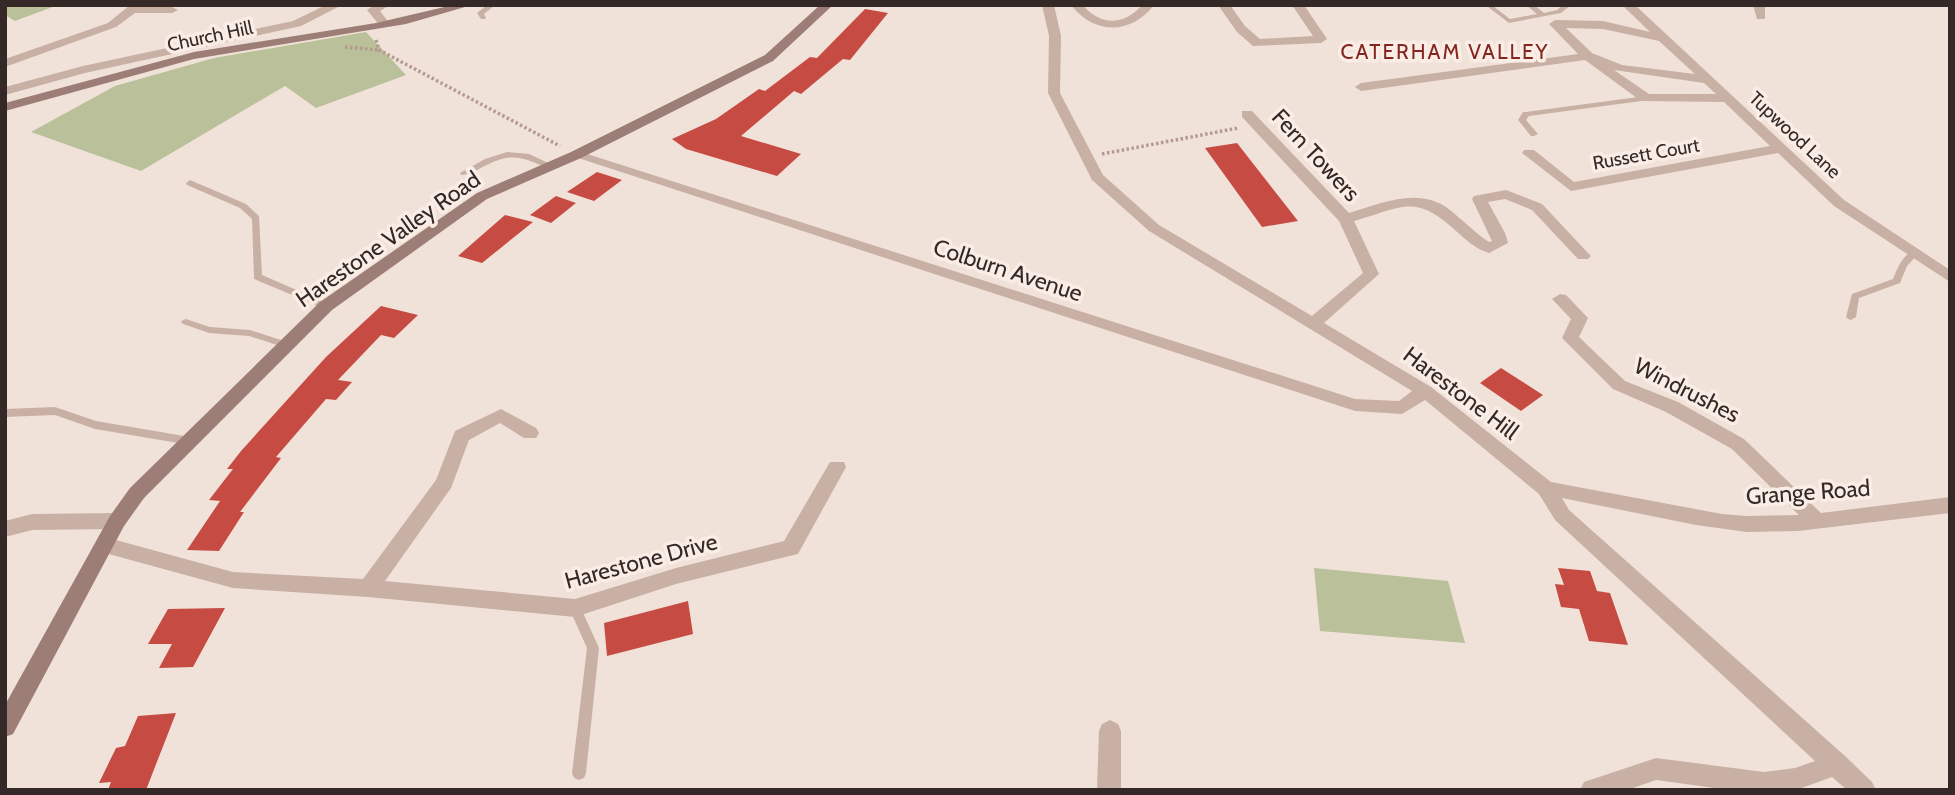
<svg xmlns="http://www.w3.org/2000/svg" width="1955" height="795" viewBox="0 0 1955 795" font-family="Cabin,sans-serif">
<style>
.green{fill:#bac099}
.building{fill:#c64b42}
.lines{fill:none;stroke-linecap:round;stroke-linejoin:round}
.path{stroke:#b59990;stroke-width:3.5;stroke-dasharray:2.5 2.5;stroke-linecap:butt}
.lane{fill:#c9b0a5;fill-rule:evenodd}
.street{fill:#c9b0a5;fill-rule:evenodd}
.secondary{fill:#9d7e77;fill-rule:evenodd}
.labels{text-anchor:middle;dominant-baseline:central;stroke-width:7;stroke-linejoin:round;paint-order:stroke}
.far-street-label{font-size:19px;fill:#352927;stroke:#f9ede6}
.far-quarter-label{font-size:21px;letter-spacing:2px;fill:#84261f;stroke:#f9ede6}
.street-label{font-size:23px;fill:#352927;stroke:#f9ede6}
</style>
<rect width="100%" height="100%" fill="#f1e2d9"/>
<!-- green -->
<g class="green">
<path d="M 5,5 L 58,5 L 15,21 L 5,15 Z"/>
<path d="M 366,32 L 406,75 L 316,108 L 285,86 L 141,171 L 31,132 L 115,86 L 214,58 Z"/>
<path d="M 1314,568 L 1448,581 L 1465,643 L 1320,631 Z"/>
</g>
<!-- building -->
<g class="building">
<path d="M 865,9 L 888,13 L 850,60 L 843,59 L 801,94 L 794,91 L 741,136 L 801,154 L 777,176 L 686,149 L 672,139 L 716,119 L 759,89 L 765,91 L 810,57 L 817,58 Z"/>
<path d="M 1237,143 L 1298,221 L 1262,227 L 1205,148 Z"/>
<path d="M 597,172 L 622,180 L 594,201 L 567,192 Z"/>
<path d="M 556,196 L 576,203 L 551,223 L 530,215 Z"/>
<path d="M 505,215 L 533,222 L 482,263 L 458,256 Z"/>
<path d="M 381,306 L 418,315 L 394,338 L 381,335 L 338,380 L 352,382 L 336,400 L 326,399 L 276,457 L 281,458 L 240,512 L 244,512 L 219,551 L 187,550 L 220,501 L 209,500 L 233,469 L 227,469 L 241,451 L 326,357 Z"/>
<path d="M 1501,368 L 1543,395 L 1521,411 L 1480,383 Z"/>
<path d="M 1558,568 L 1590,571 L 1597,591 L 1610,593 L 1628,645 L 1589,641 L 1579,609 L 1561,607 L 1555,584 L 1564,585 Z"/>
<path d="M 688,601 L 693,634 L 607,656 L 604,623 Z"/>
<path d="M 225,608 L 193,667 L 159,668 L 172,644 L 148,644 L 168,609 Z"/>
<path d="M 176,713 L 146,790 L 108,790 L 111,782 L 99,783 L 116,748 L 125,746 L 138,716 Z"/>
</g>
<g class="lines">
<!-- path -->
<g class="path">
<path d="M 376,40 L 379,50 L 560,146"/>
<path d="M 345,47 L 379,50"/>
<path d="M 1102,154 L 1238,128"/>
</g>
<!-- lane -->
<g class="lane">
<path d="M 487,5 L 495,5 L 484,14 L 486,18 L 485,19 L 481,19 L 477,13 Z"/>
<path d="M 1526,5 L 1534,5 L 1544,13 L 1557,10 L 1563,5 L 1571,5 L 1561,13 L 1509,23 L 1488,7 L 1493,6 L 1510,19 L 1537,14 Z"/>
<path d="M 1646,96 L 1649,96 L 1649,100 L 1529,116 L 1526,120 L 1538,134 L 1534,136 L 1531,136 L 1518,120 L 1523,112 L 1526,112 Z"/>
<path d="M 507,152 L 529,154 L 555,166 L 551,169 C 524,159 515,151 487,165 C 478,169 470,175 461,175 L 460,173 L 485,159 Z"/>
<path d="M 190,180 L 246,204 L 259,216 L 262,275 L 329,304 L 331,306 L 329,308 L 323,308 L 254,279 L 252,219 L 240,208 L 187,185 L 186,183 Z"/>
<path d="M 1914,250 L 1919,253 L 1907,266 L 1900,283 L 1859,298 L 1856,317 L 1851,320 L 1848,319 L 1846,317 L 1852,294 L 1893,279 C 1898,267 1902,256 1914,250 Z"/>
<path d="M 186,319 L 210,327 L 250,330 L 290,343 L 291,345 L 286,348 L 249,336 L 209,333 L 183,324 L 181,322 L 183,320 Z"/>
<path d="M 55,407 L 96,421 L 190,437 L 194,438 L 195,441 L 194,444 L 190,445 L 95,429 L 55,415 L 5,417 L 5,409 Z"/>
<path d="M 575,603 L 579,604 L 599,648 L 586,773 L 584,778 L 579,780 L 574,778 L 572,773 L 587,648 L 569,608 L 571,604 Z"/>
</g>
<!-- street -->
<g class="street">
<path d="M 130,5 L 172,7 L 178,10 L 172,13 L 135,13 L 116,27 L 5,67 L 5,59 L 108,23 Z"/>
<path d="M 326,5 L 342,5 L 301,26 L 85,73 L 5,95 L 5,87 L 83,66 L 293,21 Z"/>
<path d="M 374,5 L 390,5 L 380,11 L 390,24 L 388,26 L 380,26 L 367,10 Z"/>
<path d="M 1042,5 L 1054,5 L 1061,36 L 1060,93 L 1103,175 L 1159,225 L 1312,316 L 1363,273 L 1339,221 L 1242,117 L 1242,111 L 1252,111 L 1349,213 C 1382,203 1420,186 1450,210 C 1464,221 1475,233 1489,242 L 1492,241 L 1472,199 L 1474,196 L 1506,190 L 1542,204 L 1588,253 L 1591,256 L 1588,259 L 1578,259 L 1532,210 L 1505,199 L 1488,202 L 1505,233 L 1508,243 L 1489,253 C 1476,249 1466,240 1456,231 C 1415,193 1403,207 1354,221 L 1379,274 L 1324,323 L 1431,387 L 1551,482 L 1722,514 L 1747,516 L 1799,515 L 1732,449 L 1666,412 L 1613,389 L 1562,338 L 1571,319 L 1552,299 L 1560,294 L 1566,295 L 1588,318 L 1579,337 L 1625,381 L 1678,402 L 1744,439 L 1821,513 L 1950,497 L 1950,513 L 1798,531 L 1747,532 L 1696,525 L 1562,498 L 1569,510 L 1845,756 L 1872,782 L 1876,790 L 1847,790 L 1832,777 L 1796,790 L 1729,790 L 1656,780 L 1627,790 L 1580,790 L 1584,782 L 1656,758 L 1764,772 L 1795,768 L 1815,761 L 1555,520 L 1539,494 L 1425,400 L 1402,414 L 1355,411 L 569,155 L 576,151 L 581,152 L 1355,399 L 1399,401 L 1412,391 L 1149,231 L 1092,180 L 1048,93 L 1049,36 Z"/>
<path d="M 1071,5 L 1083,5 C 1100,26 1124,26 1142,5 L 1154,5 C 1131,35 1094,35 1071,5 Z"/>
<path d="M 1218,5 L 1230,5 L 1245,26 L 1260,39 L 1313,36 L 1292,5 L 1304,5 L 1327,39 L 1321,43 L 1253,46 L 1237,32 Z"/>
<path d="M 1622,5 L 1635,5 L 1844,200 L 1950,270 L 1950,282 L 1834,206 L 1778,153 L 1571,191 L 1522,153 L 1524,150 L 1534,150 L 1574,182 L 1770,146 L 1724,102 L 1641,101 L 1585,60 L 1361,91 L 1355,87 L 1361,83 L 1578,54 L 1551,26 L 1549,24 L 1555,20 L 1603,21 L 1650,32 ZM 1566,28 L 1603,29 L 1659,41 L 1695,74 L 1622,65 L 1592,53 ZM 1614,70 L 1704,83 L 1716,94 L 1649,94 Z"/>
<path d="M 1753,5 L 1765,5 L 1765,19 L 1757,19 Z"/>
<path d="M 501,409 L 536,428 L 539,433 L 536,438 L 524,438 L 500,423 L 469,440 L 451,488 L 385,581 L 575,599 L 676,568 L 784,541 L 830,462 L 844,462 L 846,467 L 798,554 L 676,584 L 575,617 L 368,597 L 233,588 L 105,553 L 98,551 L 95,545 L 98,539 L 105,537 L 233,572 L 363,579 L 436,480 L 455,431 Z"/>
<path d="M 117,513 L 124,516 L 127,521 L 124,526 L 117,529 L 32,530 L 5,537 L 5,521 L 32,514 Z"/>
<path d="M 1110,720 L 1118,724 L 1121,731 L 1121,790 L 1097,790 L 1099,731 L 1102,724 Z"/>
</g>
<!-- secondary -->
<g class="secondary">
<path d="M 453,5 L 472,5 L 406,24 L 194,59 L 5,111 L 5,103 L 194,52 L 376,23 Z"/>
<path d="M 820,5 L 833,5 L 773,61 L 581,158 L 487,199 L 332,310 L 144,498 L 124,526 L 13,734 L 5,737 L 5,705 L 110,516 L 130,488 L 320,302 L 477,193 L 571,152 L 765,55 Z"/>
</g>
</g>
<g class="labels">
<!-- far-street labels -->
<g class="far-street-label">
<text transform="translate(210 36) rotate(-12)">Church Hill</text>
<text transform="translate(1795 135) rotate(43)">Tupwood Lane</text>
<text transform="translate(1646 154) rotate(-10)">Russett Court</text>
</g>
<!-- far-quarter labels -->
<g class="far-quarter-label">
<text x="1445" y="51">CATERHAM VALLEY</text>
</g>
<!-- street labels -->
<g class="street-label">
<text transform="translate(1316 155) rotate(47)">Fern Towers</text>
<text transform="translate(388 239) rotate(-35)">Harestone Valley Road</text>
<text transform="translate(1008 270) rotate(18)">Colburn Avenue</text>
<text transform="translate(1687 390) rotate(27)">Windrushes</text>
<text transform="translate(1461 393) rotate(37)">Harestone Hill</text>
<text transform="translate(1808 492) rotate(-4)">Grange Road</text>
<text transform="translate(641 561) rotate(-15)">Harestone Drive</text>
</g>
</g>
<!-- border -->
<rect width="1955" height="795" fill="none" stroke="#352927" stroke-width="14"/>
</svg>
